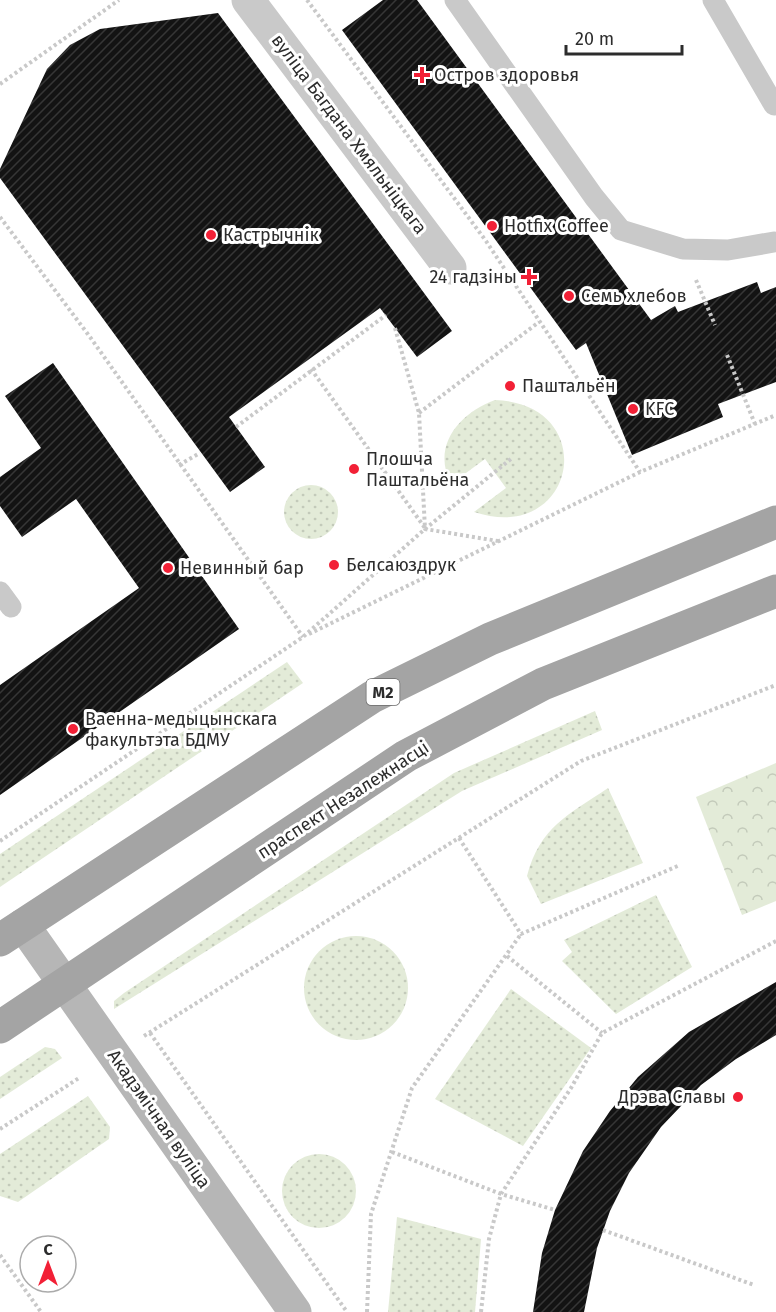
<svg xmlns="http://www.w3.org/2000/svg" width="776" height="1312" viewBox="0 0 776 1312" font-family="'Fira Sans',sans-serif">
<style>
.grass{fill:url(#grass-dots)}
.forest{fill:url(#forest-crowns)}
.building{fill:url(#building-hatch)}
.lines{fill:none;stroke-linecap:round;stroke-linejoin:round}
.path{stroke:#c9c9c9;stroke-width:4;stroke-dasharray:3 3;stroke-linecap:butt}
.lane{stroke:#c9c9c9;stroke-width:21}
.street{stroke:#c9c9c9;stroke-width:33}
.secondary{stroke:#b6b6b6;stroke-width:33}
.primary{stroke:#a4a4a4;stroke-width:33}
.poi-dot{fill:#f22036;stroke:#fff;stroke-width:2}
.labels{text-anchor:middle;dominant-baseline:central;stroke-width:6;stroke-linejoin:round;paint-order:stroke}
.shield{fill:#fff;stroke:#6b6b6b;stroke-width:1.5}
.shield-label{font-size:16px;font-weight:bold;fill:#2c2c2c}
.poi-label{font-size:18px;fill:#2c2c2c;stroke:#fff;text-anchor:start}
.street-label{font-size:18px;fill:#2c2c2c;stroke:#fff}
</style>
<defs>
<pattern id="grass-dots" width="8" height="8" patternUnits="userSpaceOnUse" patternTransform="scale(1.5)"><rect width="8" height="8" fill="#e3ebd8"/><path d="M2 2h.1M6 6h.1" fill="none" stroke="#c3caba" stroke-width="1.8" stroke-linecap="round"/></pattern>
<pattern id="forest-crowns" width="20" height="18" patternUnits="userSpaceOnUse" patternTransform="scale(1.5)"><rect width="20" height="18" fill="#e3ebd8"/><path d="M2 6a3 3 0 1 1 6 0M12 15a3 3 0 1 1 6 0" fill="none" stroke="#c3caba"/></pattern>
<pattern id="building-hatch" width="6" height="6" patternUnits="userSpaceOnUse" patternTransform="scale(1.5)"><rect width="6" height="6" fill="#131313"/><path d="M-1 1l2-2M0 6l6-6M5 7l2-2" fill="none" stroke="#363636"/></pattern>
</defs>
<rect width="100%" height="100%" fill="#fff"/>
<!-- grass -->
<g class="grass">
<path d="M 495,400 C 602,404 577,546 474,512 L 506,488 L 485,459 L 451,484 C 431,445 460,413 495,400 Z"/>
<circle cx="311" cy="512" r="27"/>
<path d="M 287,662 L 303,683 L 0,887 L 0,854 Z"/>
<path d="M 595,711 L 602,730 L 462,791 L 114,1009 L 114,1001 L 124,993 L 454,773 Z"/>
<path d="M 608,788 L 643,863 L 541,904 L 527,876 C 540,827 568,815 608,788 Z"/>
<path d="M 656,895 L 692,967 L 616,1014 L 562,961 L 572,952 L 564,940 Z"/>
<circle cx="356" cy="988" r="52"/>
<path d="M 511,989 L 591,1048 L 523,1146 L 435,1099 Z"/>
<path d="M 45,1047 L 55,1049 L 62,1058 L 0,1099 L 0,1077 Z"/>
<path d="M 88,1096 L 110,1127 L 109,1139 L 18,1202 L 0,1196 L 0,1154 Z"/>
<circle cx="319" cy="1191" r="37"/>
<path d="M 397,1217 L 481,1239 L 475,1312 L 388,1312 Z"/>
</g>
<!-- forest -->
<path class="forest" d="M 776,763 L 776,901 L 742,915 L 696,797 Z"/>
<!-- building -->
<g class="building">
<path d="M 383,0 L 417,0 L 651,320 L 675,306 L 678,312 L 757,282 L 761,293 L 776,287 L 776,382 L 718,404 L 723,417 L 632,455 L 586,343 L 576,350 L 342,30 Z"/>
<path d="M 218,13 L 452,331 L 417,357 L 380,308 L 229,417 L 265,467 L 230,492 L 0,178 L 0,169 L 47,69 L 70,45 L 100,29 Z"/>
<path d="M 53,363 L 239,629 L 0,795 L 0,685 L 139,588 L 76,499 L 22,537 L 0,506 L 0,477 L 41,448 L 5,396 Z"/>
<path d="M 776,982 L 776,1035 L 736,1059 L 701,1085 L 661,1127 L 629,1173 L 610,1211 L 597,1248 L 584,1312 L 533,1312 L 542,1253 L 555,1210 L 583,1151 L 610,1111 L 638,1077 L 689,1032 Z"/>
</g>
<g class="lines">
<!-- path -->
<g class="path">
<path d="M 307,0 L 486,241 L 640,472"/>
<path d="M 0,84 L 119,0"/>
<path d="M 0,217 L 90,337 L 303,637"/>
<path d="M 696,280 L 715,325"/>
<path d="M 395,328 L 419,413 L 425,529 L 498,541"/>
<path d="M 727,355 L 755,424"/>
<path d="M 311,369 L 425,528"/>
<path d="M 419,413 L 539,322"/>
<path d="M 236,427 L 386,315"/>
<path d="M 179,465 L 200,453"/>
<path d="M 309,634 L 640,472 L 776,415"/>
<path d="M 459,838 L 521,934 L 680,865"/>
<path d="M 0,841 L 303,637 L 425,529 L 512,458"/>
<path d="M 507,956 L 602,1033"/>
<path d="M 150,1033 L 347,1312"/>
<path d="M 144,1036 L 581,761 L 776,685"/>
<path d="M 0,1129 L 79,1078"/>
<path d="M 392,1152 L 501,1194 L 555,1210"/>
<path d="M 603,1230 L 754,1285"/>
<path d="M 0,1255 L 41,1312"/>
<path d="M 367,1312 L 371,1214 L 412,1088 L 521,934"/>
<path d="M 481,1312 L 489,1239 L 501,1194 L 571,1088 L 602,1033 L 776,941"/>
</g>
<!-- lane -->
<g class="lane">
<path d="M 455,0 L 594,197 L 621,230 L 683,249 L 728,250 L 774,242"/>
<path d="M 713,0 L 774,105 L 776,104"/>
<path d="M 0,592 L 11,607"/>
</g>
<!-- street -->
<path class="street" d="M 248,0 L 450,268"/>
<!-- secondary -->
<path class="secondary" d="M 23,925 L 295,1312"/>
<!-- primary -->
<g class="primary">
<path d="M 0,940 L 372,697 L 490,639 L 776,522"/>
<path d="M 0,1027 L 406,756 L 543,684 L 776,591"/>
</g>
</g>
<!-- markers -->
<g class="poi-dot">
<path d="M419 66h6v6h6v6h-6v6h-6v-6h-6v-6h6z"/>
<circle cx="492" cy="226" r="6"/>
<circle cx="211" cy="235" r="6"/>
<path d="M526 268h6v6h6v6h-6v6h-6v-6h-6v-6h6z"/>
<circle cx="569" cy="296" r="6"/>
<circle cx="510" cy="386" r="6"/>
<circle cx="633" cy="409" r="6"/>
<circle cx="354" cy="469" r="6"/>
<circle cx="334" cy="565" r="6"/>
<circle cx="168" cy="568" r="6"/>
<circle cx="73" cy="729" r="6"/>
<circle cx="738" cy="1097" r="6"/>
</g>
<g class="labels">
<!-- shield labels -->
<rect class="shield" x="366.5" y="679" width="33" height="26" rx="4.5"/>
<g class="shield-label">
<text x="383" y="692">М2</text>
</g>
<!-- poi labels -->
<g class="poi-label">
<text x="434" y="75">Остров здоровья</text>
<text x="504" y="226">Hotfix Coffee</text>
<text x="223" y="235">Кастрычнік</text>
<text x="517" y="277" text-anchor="end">24 гадзіны</text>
<text x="581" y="296">Семь хлебов</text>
<text x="522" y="386">Паштальён</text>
<text x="645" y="409">KFC</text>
<text x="366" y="459">Плошча<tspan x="366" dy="21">Паштальёна</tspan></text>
<text x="346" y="565">Белсаюздрук</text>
<text x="180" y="568">Невинный бар</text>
<text x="85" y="719">Ваенна-медыцынскага<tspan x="85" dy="21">факультэта БДМУ</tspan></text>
<text x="726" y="1097" text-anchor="end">Дрэва Славы</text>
</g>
<!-- street labels -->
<g class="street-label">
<text transform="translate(349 134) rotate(53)">вуліца Багдана Хмяльніцкага</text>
<text transform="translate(343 800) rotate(-33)">праспект Незалежнасці</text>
<text transform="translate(159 1119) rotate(55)">Акадэмічная вуліца</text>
</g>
</g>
<!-- north arrow -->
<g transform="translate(48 1264)"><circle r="28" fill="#ffffff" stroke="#ababab" stroke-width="1.5"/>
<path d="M0-4.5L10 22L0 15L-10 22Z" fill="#f22036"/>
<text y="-9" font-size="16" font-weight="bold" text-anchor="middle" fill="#2c2c2c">С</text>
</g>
<!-- scale -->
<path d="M566 45v9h116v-9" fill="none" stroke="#2c2c2c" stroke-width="3"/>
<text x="575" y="45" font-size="18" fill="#2c2c2c" stroke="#ffffff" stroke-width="4.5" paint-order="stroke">20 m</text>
</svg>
